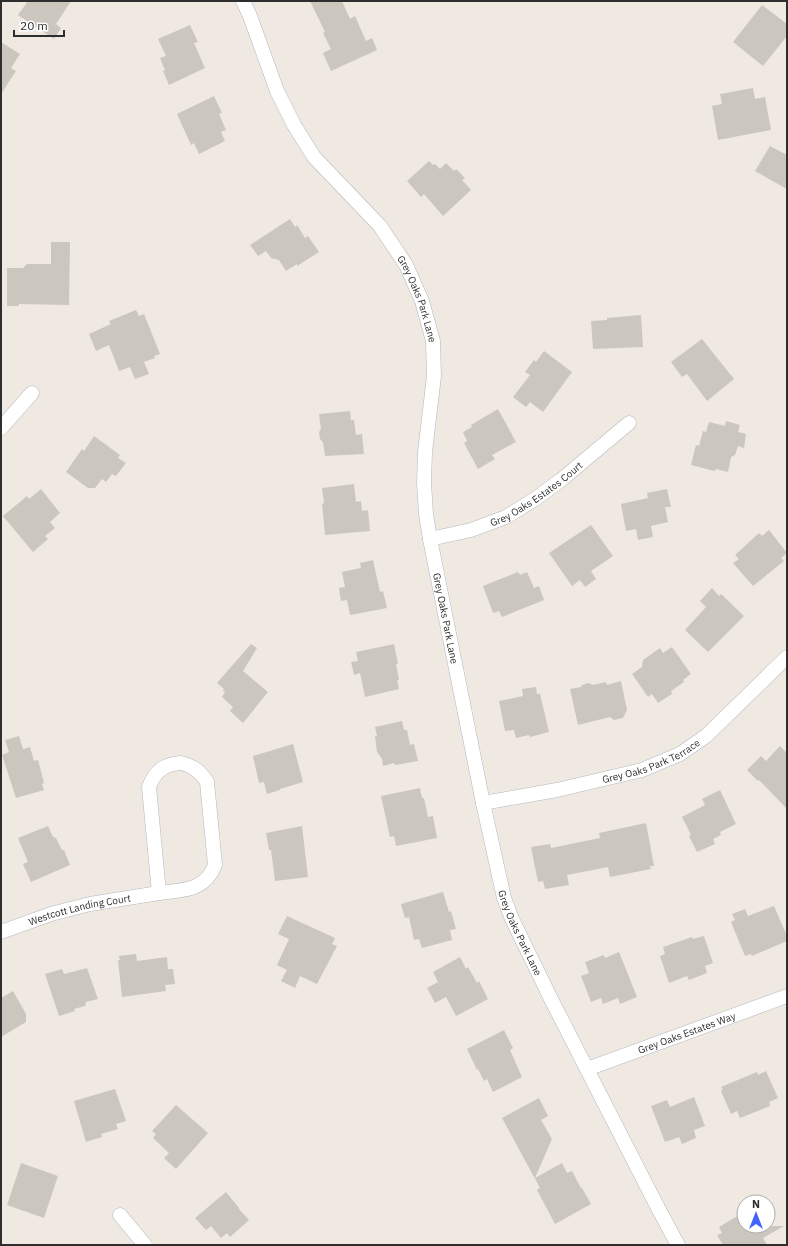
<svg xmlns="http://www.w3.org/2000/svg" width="788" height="1246" viewBox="0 0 788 1246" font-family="'IBM Plex Sans',sans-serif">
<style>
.building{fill:#cbc7bf}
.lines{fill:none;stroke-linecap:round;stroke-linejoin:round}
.minor-casing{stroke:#b4b7c1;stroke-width:15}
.minor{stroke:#fff;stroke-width:14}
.labels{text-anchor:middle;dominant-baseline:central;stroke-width:3.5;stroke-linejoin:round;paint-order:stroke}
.street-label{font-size:10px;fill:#2e2e2e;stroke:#fff}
</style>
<rect width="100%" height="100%" fill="#efe9e1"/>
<!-- building -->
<g class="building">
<path d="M 28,1 L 71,1 L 56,24 L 61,28 L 54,39 L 18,15 Z"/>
<path d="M 310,1 L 342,1 L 350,19 L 355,16 L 366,41 L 372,38 L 377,50 L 331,71 L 323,53 L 331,49 L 323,33 L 325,32 Z"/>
<path d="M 762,5 L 787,24 L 787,36 L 763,66 L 733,42 Z"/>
<path d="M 190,25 L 198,42 L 194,43 L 205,68 L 169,85 L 163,71 L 165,70 L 160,58 L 166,56 L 158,39 Z"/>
<path d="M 1,42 L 20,54 L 11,68 L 16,71 L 1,94 Z"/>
<path d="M 753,88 L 755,99 L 765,97 L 771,130 L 718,140 L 712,106 L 722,104 L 720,94 Z"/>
<path d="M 214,96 L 222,113 L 219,114 L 226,130 L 221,132 L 225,141 L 199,154 L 194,143 L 191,145 L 177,114 Z"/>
<path d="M 770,146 L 787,155 L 787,189 L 755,171 Z"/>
<path d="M 429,161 L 433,165 L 435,164 L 440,169 L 446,163 L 454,171 L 456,169 L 465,178 L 462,180 L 471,190 L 443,216 L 424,194 L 421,197 L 407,181 Z"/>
<path d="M 290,219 L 295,227 L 297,225 L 305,238 L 308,236 L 319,252 L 297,266 L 297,264 L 286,271 L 279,260 L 271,258 L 266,251 L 258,256 L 250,245 Z"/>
<path d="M 51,242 L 70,242 L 69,305 L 19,304 L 19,306 L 7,306 L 7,268 L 23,268 L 27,264 L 51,264 Z"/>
<path d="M 136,310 L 139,316 L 144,314 L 160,354 L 154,356 L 155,358 L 144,362 L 149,374 L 135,379 L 130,367 L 119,371 L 109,345 L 96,351 L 89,334 L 111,324 L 109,321 Z"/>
<path d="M 641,315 L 643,347 L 593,349 L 591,321 L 607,320 L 607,318 Z"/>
<path d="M 702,339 L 734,379 L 707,401 L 687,374 L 682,377 L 671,362 Z"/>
<path d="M 544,351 L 572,372 L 543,412 L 530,402 L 526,407 L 513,397 L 530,375 L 525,372 L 534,360 L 536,362 Z"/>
<path d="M 498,409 L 516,442 L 492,455 L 495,459 L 478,469 L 464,443 L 467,441 L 463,432 L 472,427 L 471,425 Z"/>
<path d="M 350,411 L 351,420 L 354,420 L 356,435 L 362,434 L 364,454 L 325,456 L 323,442 L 320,439 L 319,432 L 321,429 L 319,414 Z"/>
<path d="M 726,421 L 740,425 L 738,432 L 746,434 L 744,448 L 738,446 L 735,455 L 731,457 L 728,472 L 716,469 L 715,471 L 691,465 L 696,445 L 699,446 L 703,431 L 706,432 L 709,422 L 725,426 Z"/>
<path d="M 94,436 L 120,455 L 118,458 L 126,463 L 116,476 L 112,474 L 106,482 L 102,479 L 95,488 L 88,488 L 66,472 L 82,449 L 84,451 Z"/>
<path d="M 354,484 L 356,502 L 361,501 L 362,511 L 368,510 L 370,531 L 325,535 L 322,504 L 324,503 L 322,488 Z"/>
<path d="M 41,489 L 60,513 L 50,522 L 55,528 L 45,536 L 48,539 L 33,552 L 3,516 L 27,496 L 29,499 Z"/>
<path d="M 667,489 L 671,507 L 665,507 L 668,522 L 651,526 L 653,537 L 638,540 L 636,529 L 626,531 L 621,504 L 648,498 L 647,493 Z"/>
<path d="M 591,525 L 613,556 L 591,571 L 596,579 L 585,587 L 580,580 L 572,586 L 549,553 Z"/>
<path d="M 769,530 L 787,553 L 781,558 L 784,561 L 753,586 L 733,563 L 739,559 L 735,555 L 759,533 L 762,536 Z"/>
<path d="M 373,560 L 380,592 L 383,591 L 387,608 L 350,615 L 347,600 L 341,601 L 339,588 L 345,587 L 342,572 L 361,568 L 360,563 Z"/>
<path d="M 518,572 L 520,575 L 527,572 L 534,588 L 539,586 L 544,600 L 502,617 L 499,611 L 493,613 L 483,586 Z"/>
<path d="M 712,588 L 719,596 L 721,594 L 744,616 L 708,652 L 685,630 L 706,607 L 700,601 Z"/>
<path d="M 251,644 L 257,648 L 243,671 L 268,692 L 243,723 L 230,711 L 233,707 L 222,697 L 225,692 L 223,691 L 224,689 L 217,683 Z"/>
<path d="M 394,644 L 398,664 L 396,664 L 399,680 L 397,680 L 399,689 L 365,697 L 360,673 L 354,675 L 351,662 L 358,661 L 356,652 Z"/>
<path d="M 672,647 L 691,674 L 683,680 L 684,682 L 671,691 L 672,694 L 658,703 L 652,694 L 648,697 L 632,674 L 642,667 L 643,660 L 660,648 L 663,653 Z"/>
<path d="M 621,681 L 627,710 L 623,718 L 614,720 L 610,717 L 578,725 L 570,689 L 581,687 L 582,685 L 588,683 L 593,685 L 606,682 L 607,685 Z"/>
<path d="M 536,687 L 537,694 L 540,694 L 549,732 L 530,737 L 529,735 L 516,738 L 514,730 L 505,731 L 499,701 L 523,696 L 522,689 Z"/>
<path d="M 402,721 L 404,730 L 407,730 L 410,745 L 414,744 L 418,761 L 395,765 L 394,763 L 383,766 L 382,759 L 377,752 L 375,736 L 377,736 L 375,727 Z"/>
<path d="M 19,736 L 23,749 L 30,747 L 34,761 L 38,760 L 44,783 L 42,784 L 44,790 L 16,798 L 2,755 L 9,752 L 5,740 Z"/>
<path d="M 293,744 L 303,782 L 280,789 L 280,790 L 267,794 L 264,782 L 259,783 L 253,756 Z"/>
<path d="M 780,746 L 787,753 L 787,809 L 759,780 L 758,781 L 747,770 L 761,756 L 766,761 Z"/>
<path d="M 420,788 L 422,798 L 424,798 L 428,817 L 433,816 L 437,838 L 396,846 L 394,836 L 390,837 L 381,796 Z"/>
<path d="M 720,790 L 736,824 L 720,832 L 721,835 L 713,839 L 715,844 L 697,852 L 689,836 L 691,835 L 682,817 L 705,805 L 702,799 Z"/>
<path d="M 646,823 L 654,866 L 650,866 L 651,869 L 610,877 L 608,867 L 567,875 L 569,885 L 545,889 L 543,881 L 538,882 L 531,847 L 550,844 L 551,848 L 600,838 L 599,833 Z"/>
<path d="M 48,826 L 53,837 L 56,838 L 62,850 L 64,850 L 70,865 L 31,882 L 23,864 L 28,862 L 18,838 Z"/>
<path d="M 302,826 L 308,877 L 275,881 L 271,850 L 269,850 L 266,833 Z"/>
<path d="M 443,892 L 449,912 L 451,911 L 456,929 L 450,930 L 452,940 L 422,948 L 419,939 L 414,940 L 409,917 L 405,918 L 401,904 Z"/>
<path d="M 774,906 L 787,936 L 787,941 L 752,956 L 751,954 L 745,956 L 731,922 L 735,920 L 732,914 L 745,909 L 748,916 Z"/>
<path d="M 287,916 L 335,938 L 332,944 L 337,946 L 317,984 L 300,976 L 295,988 L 281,981 L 287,970 L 277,965 L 289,939 L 278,934 Z"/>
<path d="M 704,936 L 713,963 L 705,966 L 707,973 L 689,980 L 687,976 L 669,983 L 660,956 L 665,954 L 663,947 L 692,937 L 693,939 Z"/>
<path d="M 619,952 L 637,997 L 620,1004 L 618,998 L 603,1004 L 601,998 L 591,1002 L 581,976 L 589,973 L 585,962 L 604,955 L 605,958 Z"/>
<path d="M 136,954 L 137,961 L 167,957 L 168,969 L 173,969 L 175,984 L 165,985 L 166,991 L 122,997 L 118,960 L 120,960 L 119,956 Z"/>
<path d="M 460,957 L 466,969 L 468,967 L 477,983 L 479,981 L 488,999 L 456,1016 L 446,997 L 435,1003 L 427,988 L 438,982 L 433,972 Z"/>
<path d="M 87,968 L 98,999 L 86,1002 L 85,1006 L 74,1009 L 75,1011 L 59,1016 L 45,974 L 62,969 L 64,974 Z"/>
<path d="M 13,991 L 26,1014 L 26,1022 L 1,1037 L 1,998 Z"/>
<path d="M 504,1030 L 513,1048 L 510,1050 L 522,1077 L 493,1092 L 487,1079 L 484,1081 L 478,1069 L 477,1070 L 467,1049 Z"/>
<path d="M 766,1071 L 778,1098 L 769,1102 L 770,1106 L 740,1118 L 737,1111 L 731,1114 L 721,1091 L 723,1090 L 721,1087 L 757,1072 L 758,1075 Z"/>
<path d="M 115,1089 L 126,1121 L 116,1124 L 118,1129 L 101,1134 L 102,1137 L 86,1142 L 74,1101 Z"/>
<path d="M 694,1097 L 705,1126 L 694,1130 L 696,1138 L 682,1144 L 679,1137 L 665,1142 L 651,1106 L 667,1100 L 670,1107 Z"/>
<path d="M 539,1098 L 548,1116 L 541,1120 L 552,1139 L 535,1178 L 562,1163 L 567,1173 L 572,1171 L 581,1188 L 582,1188 L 591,1204 L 555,1224 L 537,1190 L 540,1188 L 502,1118 Z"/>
<path d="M 176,1105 L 208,1133 L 176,1169 L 164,1158 L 169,1153 L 153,1138 L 156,1134 L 152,1131 Z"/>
<path d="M 21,1163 L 58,1176 L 44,1218 L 7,1205 Z"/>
<path d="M 226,1192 L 239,1208 L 239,1209 L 249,1220 L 230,1237 L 227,1233 L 221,1238 L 211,1226 L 206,1230 L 195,1218 Z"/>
<path d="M 744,1212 L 744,1226 L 784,1226 L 763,1238 L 767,1245 L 723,1245 L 717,1235 L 722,1233 L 719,1227 Z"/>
</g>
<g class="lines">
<defs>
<g id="minor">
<path id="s1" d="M 243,1 L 250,16 L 277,91 L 294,125 L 314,157 L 380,226 L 406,265 L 422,301 L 433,341 L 434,376 L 425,452 L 424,483 L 426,514 L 430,539 L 483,803 L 504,898 L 512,919 L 551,999 L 657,1206 L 678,1245"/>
<path d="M 1,428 L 32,393"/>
<path id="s2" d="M 430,539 L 471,530 L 506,517 L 535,499 L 561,480 L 629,423"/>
<path d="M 181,763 C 193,766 200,771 207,782 L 215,865 C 205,891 183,890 159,893 L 149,787 C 155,771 164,764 181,763 Z"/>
<path id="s3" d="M 483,803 L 557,790 L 642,770 L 680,754 L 706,736 L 787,657"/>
<path id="s4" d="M 1,932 L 51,914 L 90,904 L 159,893"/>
<path id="s5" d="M 587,1069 L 787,996"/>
<path d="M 120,1215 L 145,1245"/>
</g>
</defs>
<!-- minor casing -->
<use href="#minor" class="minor-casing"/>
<!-- minor -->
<use href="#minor" class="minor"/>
</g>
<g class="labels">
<!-- street labels -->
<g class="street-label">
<text stroke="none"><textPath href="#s1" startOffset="350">Grey Oaks Park Lane</textPath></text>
<text stroke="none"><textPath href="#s2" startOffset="117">Grey Oaks Estates Court</textPath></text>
<text stroke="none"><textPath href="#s1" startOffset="675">Grey Oaks Park Lane</textPath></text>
<text stroke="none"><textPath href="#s3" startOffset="174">Grey Oaks Park Terrace</textPath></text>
<text stroke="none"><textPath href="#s4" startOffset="82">Westcott Landing Court</textPath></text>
<text stroke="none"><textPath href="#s1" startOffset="999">Grey Oaks Park Lane</textPath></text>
<text stroke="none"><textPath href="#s5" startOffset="106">Grey Oaks Estates Way</textPath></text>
</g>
</g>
<!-- border -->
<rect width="788" height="1246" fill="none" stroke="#2e2e2e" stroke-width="4"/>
<!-- north arrow -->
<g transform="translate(756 1214)"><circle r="19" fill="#ffffff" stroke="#ababab"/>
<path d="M0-3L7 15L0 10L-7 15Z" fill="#4264fb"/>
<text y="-6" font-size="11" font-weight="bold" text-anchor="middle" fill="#2e2e2e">N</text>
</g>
<!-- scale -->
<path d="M14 30v6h50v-6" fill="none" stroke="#2e2e2e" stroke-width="2"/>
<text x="20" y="30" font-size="12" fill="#2e2e2e" stroke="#ffffff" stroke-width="3" paint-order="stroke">20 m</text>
</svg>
